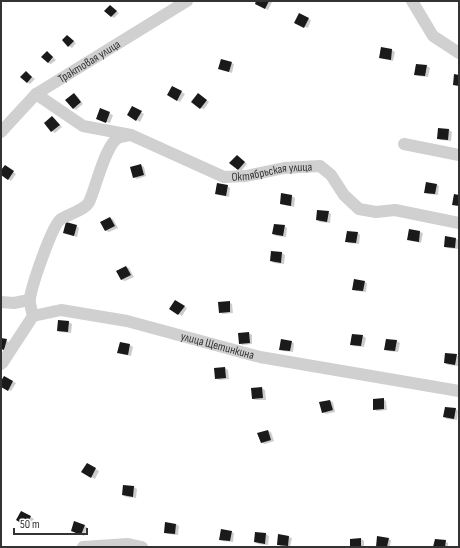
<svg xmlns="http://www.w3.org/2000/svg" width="460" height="548" viewBox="0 0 460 548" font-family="'Sofia Sans Condensed',sans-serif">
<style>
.shadow{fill:#0003}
.building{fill:#1a1a1a}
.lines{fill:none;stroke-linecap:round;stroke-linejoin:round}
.minor{stroke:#d0d0d0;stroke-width:12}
.labels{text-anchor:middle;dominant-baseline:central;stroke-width:4;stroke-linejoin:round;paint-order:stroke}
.street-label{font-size:12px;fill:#333;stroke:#fff}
</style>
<rect width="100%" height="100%" fill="#fff"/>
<!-- shadow -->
<g class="shadow">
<path d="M 258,1 L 271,1 L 272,2 L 268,10 L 256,3 Z"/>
<path d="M 113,8 L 119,13 L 114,18 L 111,16 Z"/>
<path d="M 308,19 L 311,20 L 308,28 L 298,24 Z"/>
<path d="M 68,36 L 76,43 L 72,48 L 69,46 Z"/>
<path d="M 392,50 L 395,52 L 393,61 L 384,59 L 381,58 Z"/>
<path d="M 50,54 L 56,60 L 51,64 L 48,63 Z"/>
<path d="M 231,63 L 234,64 L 232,73 L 219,69 Z"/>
<path d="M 427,66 L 430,68 L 428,77 L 418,76 L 415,74 Z"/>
<path d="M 26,72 L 35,79 L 30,84 L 27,82 Z"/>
<path d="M 173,87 L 185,94 L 180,102 L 168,95 Z"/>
<path d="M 74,95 L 77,96 L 83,104 L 76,110 L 73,108 Z"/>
<path d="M 201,96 L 209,102 L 204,109 L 201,108 Z"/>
<path d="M 132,107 L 144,114 L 140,122 L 128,115 Z"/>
<path d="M 101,110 L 113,115 L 110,123 L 100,120 Z"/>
<path d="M 52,117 L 55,119 L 62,127 L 55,133 L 52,131 Z"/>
<path d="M 449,130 L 452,132 L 451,141 L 441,140 L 438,138 Z"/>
<path d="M 240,158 L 247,164 L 241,171 L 238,169 Z"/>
<path d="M 141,165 L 144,167 L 146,176 L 137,179 L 134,177 Z"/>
<path d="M 5,166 L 16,174 L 11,181 L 1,174 L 1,172 Z"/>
<path d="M 436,184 L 439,186 L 438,195 L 428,194 L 425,192 Z"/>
<path d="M 227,186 L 230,188 L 229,197 L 219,195 L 216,194 Z"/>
<path d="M 282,194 L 292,196 L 295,198 L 294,207 L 284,205 L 281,204 Z"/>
<path d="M 328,212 L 331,214 L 330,223 L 320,222 L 317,220 Z"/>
<path d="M 110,218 L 113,219 L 118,228 L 109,232 L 106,231 L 102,222 Z"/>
<path d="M 76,226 L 79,228 L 77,237 L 67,234 Z"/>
<path d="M 284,226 L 287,228 L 286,237 L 276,236 L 273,234 Z"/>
<path d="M 420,232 L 423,233 L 421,243 L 412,241 L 409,239 Z"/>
<path d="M 358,233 L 360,235 L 359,244 L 349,243 L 346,241 Z"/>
<path d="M 456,239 L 459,240 L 458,249 L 448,248 L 445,246 Z"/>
<path d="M 272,252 L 282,253 L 285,255 L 284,264 L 274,263 L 271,261 Z"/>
<path d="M 126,267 L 129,268 L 134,277 L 125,281 L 122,280 L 117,271 Z"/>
<path d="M 364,282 L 367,283 L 366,292 L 356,291 L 353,289 Z"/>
<path d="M 176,301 L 187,308 L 182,316 L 171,309 Z"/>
<path d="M 229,302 L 232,304 L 233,313 L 223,314 L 220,312 Z"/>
<path d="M 59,321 L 69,322 L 72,324 L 71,333 L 61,332 L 58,331 Z"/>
<path d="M 249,333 L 252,335 L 252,344 L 242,345 L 240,343 Z"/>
<path d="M 363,336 L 366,338 L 364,347 L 354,346 L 351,344 Z"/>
<path d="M 1,339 L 9,342 L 7,351 L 1,349 Z"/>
<path d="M 397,341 L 400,343 L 398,352 L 388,351 L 385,349 Z"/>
<path d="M 291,342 L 294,343 L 293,352 L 283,351 L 280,349 Z"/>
<path d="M 120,343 L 130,345 L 133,347 L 131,356 L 121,354 L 119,352 Z"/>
<path d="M 456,355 L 459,357 L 458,366 L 448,365 L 445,363 Z"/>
<path d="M 225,368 L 228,370 L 229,379 L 219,380 L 216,378 Z"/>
<path d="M 4,377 L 16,383 L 11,391 L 1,386 L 1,383 Z"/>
<path d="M 262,388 L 265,390 L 266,400 L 256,400 L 253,399 Z"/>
<path d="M 383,399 L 386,401 L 387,410 L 377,411 L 374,409 Z"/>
<path d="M 330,401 L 333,402 L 335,412 L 326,414 L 323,412 Z"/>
<path d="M 456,409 L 458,411 L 457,420 L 447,419 L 444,417 Z"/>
<path d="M 268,431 L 271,432 L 274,441 L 265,444 L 262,443 Z"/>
<path d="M 87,464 L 99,471 L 95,479 L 83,472 Z"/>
<path d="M 124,486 L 134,487 L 137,489 L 136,498 L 126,497 L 123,495 Z"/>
<path d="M 22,512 L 34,519 L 29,526 L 17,520 Z"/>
<path d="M 176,524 L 179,526 L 178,535 L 168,534 L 165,532 Z"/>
<path d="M 85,526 L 87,527 L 84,536 L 75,532 Z"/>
<path d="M 231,532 L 234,533 L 233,542 L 223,541 L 220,539 Z"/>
<path d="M 256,533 L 266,534 L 269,536 L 268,545 L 258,544 L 255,542 Z"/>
<path d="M 289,537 L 292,538 L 290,547 L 281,546 L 278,544 Z"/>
<path d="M 361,539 L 364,541 L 364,547 L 351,547 Z"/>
<path d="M 388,539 L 391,540 L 390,547 L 378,547 Z"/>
<path d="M 445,541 L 448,543 L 448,547 L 434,547 Z"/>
</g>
<!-- building -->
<g class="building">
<path d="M 256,1 L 269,1 L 265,9 L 255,4 Z"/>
<path d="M 110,5 L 117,11 L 111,17 L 104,11 Z"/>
<path d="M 299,13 L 309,18 L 304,28 L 294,23 Z"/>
<path d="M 67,35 L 74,41 L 68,47 L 62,40 Z"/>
<path d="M 381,47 L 392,49 L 391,60 L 379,58 Z"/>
<path d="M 47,51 L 53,57 L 48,63 L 41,57 Z"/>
<path d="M 221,59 L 232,62 L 229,72 L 218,69 Z"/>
<path d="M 416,64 L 427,65 L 425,76 L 414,75 Z"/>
<path d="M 26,71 L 32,77 L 27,83 L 20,77 Z"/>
<path d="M 454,74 L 459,75 L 459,86 L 453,85 Z"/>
<path d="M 172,86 L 182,91 L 177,101 L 167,95 Z"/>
<path d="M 74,93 L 81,102 L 73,109 L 65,100 Z"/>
<path d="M 198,93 L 207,100 L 200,109 L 191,102 Z"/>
<path d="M 132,106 L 142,111 L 136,121 L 127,115 Z"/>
<path d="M 100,108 L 110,112 L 106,123 L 96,119 Z"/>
<path d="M 52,116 L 60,125 L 51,132 L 44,123 Z"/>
<path d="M 438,128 L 449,129 L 448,140 L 437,139 Z"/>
<path d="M 237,155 L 245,162 L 238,170 L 229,163 Z"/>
<path d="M 141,164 L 144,175 L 133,178 L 130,167 Z"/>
<path d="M 5,165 L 14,171 L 8,180 L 1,175 L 1,170 Z"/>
<path d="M 426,182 L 437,184 L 435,194 L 424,193 Z"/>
<path d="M 217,183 L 228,185 L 226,196 L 215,194 Z"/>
<path d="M 281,193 L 292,195 L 291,206 L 280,204 Z"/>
<path d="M 454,194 L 459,195 L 459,206 L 452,205 Z"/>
<path d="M 317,210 L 329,211 L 327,222 L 316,220 Z"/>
<path d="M 110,217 L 115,226 L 105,231 L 100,222 Z"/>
<path d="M 66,222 L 77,225 L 74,236 L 63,233 Z"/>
<path d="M 274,224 L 285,225 L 283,236 L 272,234 Z"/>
<path d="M 409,229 L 420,231 L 419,242 L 407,240 Z"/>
<path d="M 347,231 L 358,232 L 356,243 L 345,242 Z"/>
<path d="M 445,236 L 456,238 L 455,248 L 444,247 Z"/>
<path d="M 271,251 L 282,252 L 281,263 L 270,261 Z"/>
<path d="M 126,266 L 131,275 L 121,280 L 116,271 Z"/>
<path d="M 354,279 L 365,281 L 363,291 L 352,290 Z"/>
<path d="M 175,300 L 185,306 L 178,315 L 169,309 Z"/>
<path d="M 230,301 L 230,312 L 219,313 L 218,302 Z"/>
<path d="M 58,320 L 69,321 L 68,332 L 57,331 Z"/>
<path d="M 249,332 L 250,343 L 239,344 L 238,333 Z"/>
<path d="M 352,334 L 363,335 L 361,346 L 350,345 Z"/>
<path d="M 1,338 L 7,339 L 4,350 L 1,349 Z"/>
<path d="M 281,339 L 292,341 L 290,351 L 279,350 Z"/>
<path d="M 386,339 L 397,340 L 395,351 L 384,350 Z"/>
<path d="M 120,342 L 130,344 L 128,355 L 117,353 Z"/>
<path d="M 445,353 L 457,354 L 455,365 L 444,363 Z"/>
<path d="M 225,367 L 226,378 L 215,379 L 214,368 Z"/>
<path d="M 4,376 L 13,381 L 8,391 L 1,387 L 1,381 Z"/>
<path d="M 262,387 L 263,398 L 252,399 L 251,388 Z"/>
<path d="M 384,398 L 384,409 L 373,410 L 373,399 Z"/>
<path d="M 330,400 L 333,410 L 322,413 L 319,402 Z"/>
<path d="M 445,407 L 456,408 L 454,419 L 443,417 Z"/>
<path d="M 268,430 L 271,440 L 261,443 L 257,433 Z"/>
<path d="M 87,463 L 96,468 L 91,478 L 81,472 Z"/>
<path d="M 123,485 L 134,486 L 133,497 L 122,495 Z"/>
<path d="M 21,511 L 31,516 L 26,526 L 16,520 Z"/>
<path d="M 74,521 L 85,525 L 81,535 L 71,531 Z"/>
<path d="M 165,522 L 176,524 L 175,534 L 164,533 Z"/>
<path d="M 221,529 L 232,531 L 230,541 L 219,540 Z"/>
<path d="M 255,532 L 266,533 L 265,544 L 254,542 Z"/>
<path d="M 278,534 L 289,536 L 288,546 L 277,545 Z"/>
<path d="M 377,536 L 389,538 L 387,547 L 376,547 Z"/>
<path d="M 361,538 L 361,547 L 350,547 L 350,539 Z"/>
<path d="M 435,539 L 446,540 L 445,547 L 433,547 Z"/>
</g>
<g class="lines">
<!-- minor -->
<g class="minor">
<path d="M 412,1 L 433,36 L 459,53"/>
<path id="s1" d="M 36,94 L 83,126 L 131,135 L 224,177 L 246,176 L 284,168 L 320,166 L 331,175 L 344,195 L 359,209 L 376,212 L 395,210 L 459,223"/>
<path id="s2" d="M 1,132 L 36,94 L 187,1"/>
<path d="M 404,144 L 459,155"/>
<path d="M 1,302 L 14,303 L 29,300"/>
<path d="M 33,316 C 32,311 29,303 30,298 C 32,285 52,225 61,219 C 69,214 85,210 89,202 C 96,188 105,145 118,138 C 121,137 126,136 130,135"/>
<path id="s3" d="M 1,364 L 3,362 L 33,316 L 61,310 L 127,321 L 260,357 L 459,391"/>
<path d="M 83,547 L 128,544 L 142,547"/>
</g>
</g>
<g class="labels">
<!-- street labels -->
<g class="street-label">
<text stroke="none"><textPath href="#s2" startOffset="114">Трактовая улица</textPath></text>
<text stroke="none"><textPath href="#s1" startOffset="256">Октябрьская улица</textPath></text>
<text stroke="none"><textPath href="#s3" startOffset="247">улица Щетинкина</textPath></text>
</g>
</g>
<!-- border -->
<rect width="460" height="548" fill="none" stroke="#333333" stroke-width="4"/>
<!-- scale -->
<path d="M14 528v6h73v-6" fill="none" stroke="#333333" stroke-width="2"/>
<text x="20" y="528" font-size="12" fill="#333333" stroke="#ffffff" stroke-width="3" paint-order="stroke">50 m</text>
</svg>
